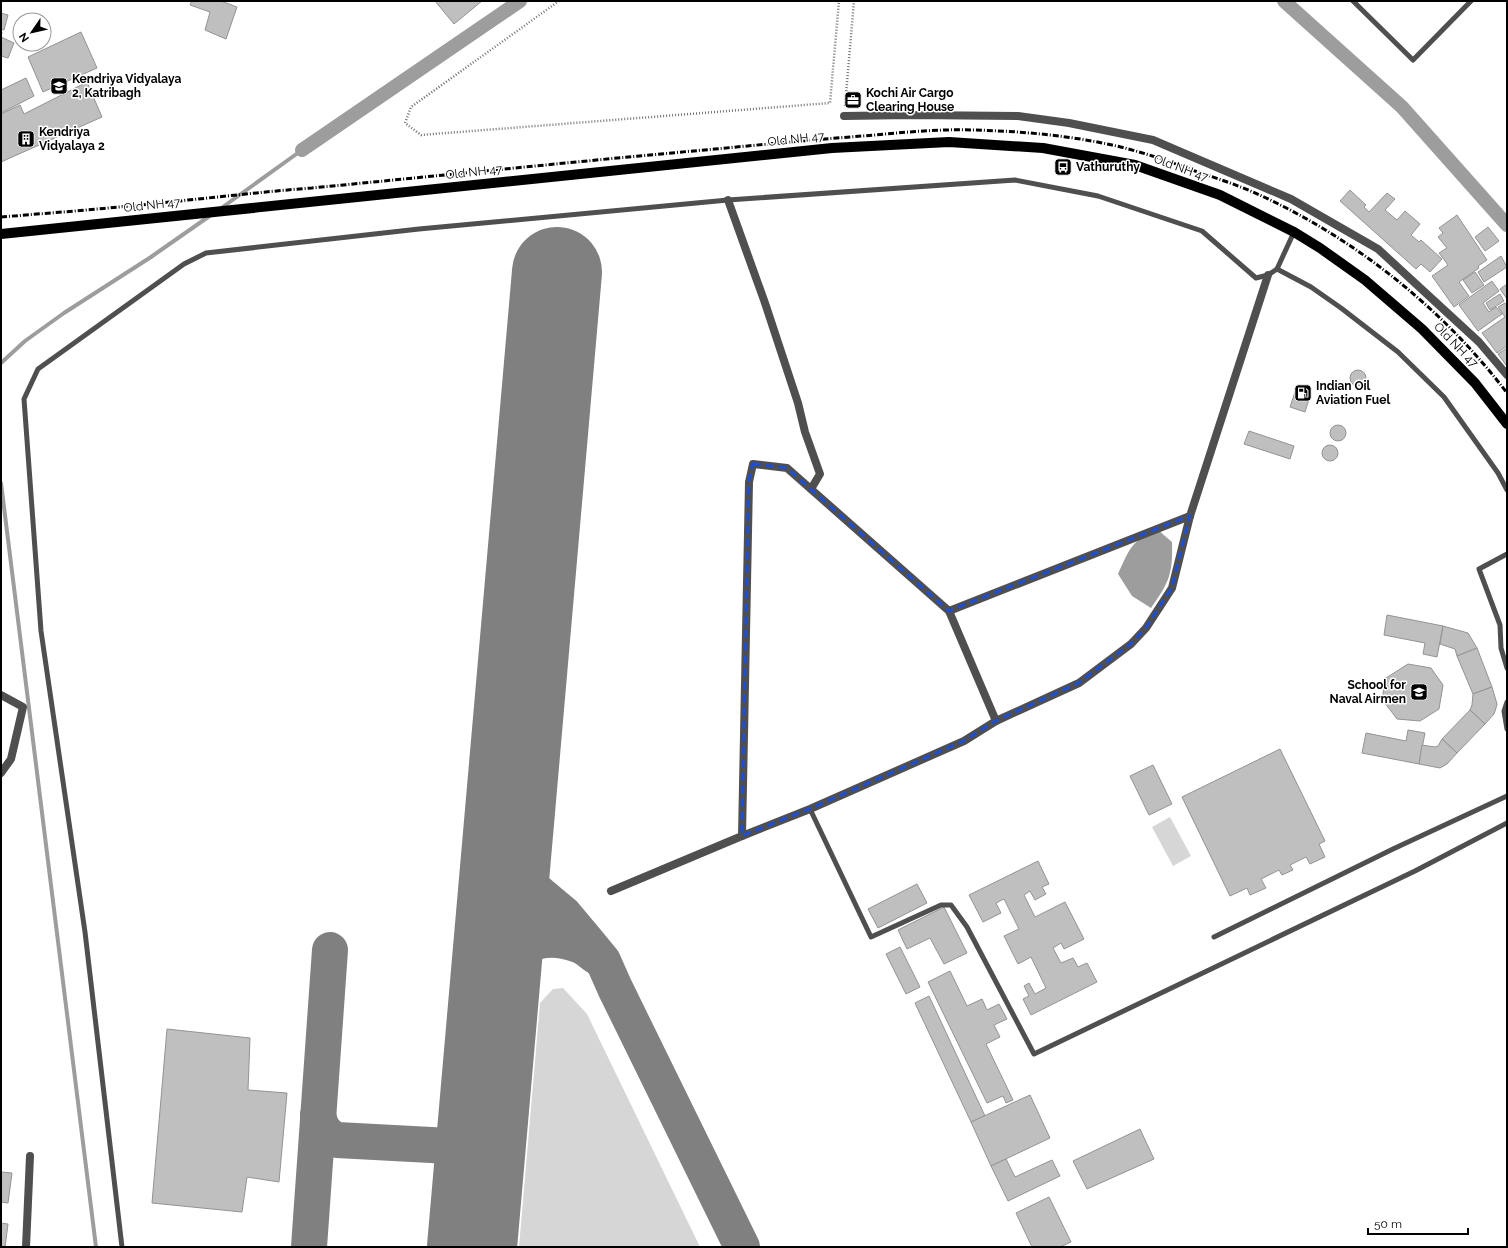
<svg xmlns="http://www.w3.org/2000/svg" width="1508" height="1248" viewBox="0 0 1508 1248" font-family="Raleway,sans-serif">
<style>
.green{fill:#d6d6d6}
.water{fill:#9d9d9d}
.lines{fill:none;stroke-linecap:round;stroke-linejoin:round}
.stream{stroke:#9d9d9d;stroke-width:4}
.canal{stroke:#9d9d9d;stroke-width:14}
.taxiway{stroke:#808080;stroke-width:36}
.runway{stroke:#808080;stroke-width:90}
.building{fill:#bfbfbf;stroke:#939393}
.path{stroke:#717171;stroke-width:2.5;stroke-dasharray:1 2;stroke-linecap:butt}
.service{stroke:#4f4f4f;stroke-width:5}
.minor{stroke:#4f4f4f;stroke-width:8}
.primary{stroke:#000;stroke-width:10}
.rail{stroke:#000;stroke-width:3;stroke-dasharray:6 2 1 2;stroke-linecap:butt}
.marked{fill:none;stroke:#1d4ed8;stroke-width:3;stroke-dasharray:8 5;stroke-linejoin:round}
.labels{text-anchor:middle;dominant-baseline:central;stroke-width:3;stroke-linejoin:round;paint-order:stroke}
.poi-label{font-size:12px;font-weight:bold;fill:#000;stroke:#fff;text-anchor:start}
.street-label{font-size:12px;fill:#000;stroke:#fff}
</style>
<rect width="100%" height="100%" fill="#fff"/>
<!-- green -->
<g class="green">
<path d="M 1170,817 L 1191,856 L 1173,866 L 1152,827 Z"/>
<path d="M 563,988 L 587,1014 L 700,1247 L 519,1247 L 540,1003 L 553,989 Z"/>
</g>
<!-- water -->
<path class="water" d="M 1158,530 L 1172,542 C 1173,574 1169,583 1151,608 L 1132,596 L 1118,574 C 1129,550 1131,540 1158,530 Z"/>
<g class="lines">
<!-- stream -->
<g class="stream">
<path d="M 220,209 L 302,150"/>
<path d="M 1,363 L 25,341 L 64,313 L 151,257 L 211,215"/>
<path d="M 1,483 L 96,1247"/>
</g>
<!-- canal -->
<g class="canal">
<path d="M 1284,1 L 1402,107 L 1507,225"/>
<path d="M 302,150 L 520,1"/>
</g>
<!-- taxiway -->
<g class="taxiway">
<path d="M 510,805 L 513,849 L 518,870 L 527,883 L 564,914 L 585,939 L 603,961 L 615,988 L 742,1247"/>
<path d="M 493,1007 C 499,990 504,970 515,956 C 531,936 557,937 578,945 C 585,947 591,953 597,957"/>
<path d="M 318,1115 C 321,1128 325,1135 337,1140 L 450,1146 C 464,1144 472,1141 482,1129"/>
<path d="M 309,1247 L 330,950"/>
</g>
<!-- runway -->
<path class="runway" d="M 472,1247 L 557,272"/>
</g>
<!-- building -->
<g class="building">
<path d="M 192,1 L 221,1 L 237,7 L 226,39 L 205,30 L 210,12 L 190,5 Z"/>
<path d="M 435,1 L 482,1 L 454,24 Z"/>
<path d="M 1,13 L 8,15 L 4,30 L 1,29 Z"/>
<path d="M 1,31 L 2,32 L 1,37 L 14,43 L 8,58 L 1,56 Z"/>
<path d="M 81,32 L 97,68 L 43,92 L 28,57 Z"/>
<path d="M 26,78 L 34,96 L 1,113 L 1,90 Z"/>
<path d="M 87,82 L 102,117 L 1,162 L 1,114 L 20,105 L 24,114 Z"/>
<path d="M 1350,190 L 1366,205 L 1364,207 L 1369,212 L 1387,193 L 1395,199 L 1385,210 L 1397,220 L 1405,211 L 1420,224 L 1411,235 L 1419,242 L 1421,240 L 1442,259 L 1430,272 L 1421,264 L 1416,269 L 1340,201 Z"/>
<path d="M 1457,215 L 1487,260 L 1478,266 L 1479,268 L 1459,282 L 1469,296 L 1454,307 L 1432,276 L 1448,265 L 1439,253 L 1447,248 L 1438,237 L 1443,233 L 1439,228 Z"/>
<path d="M 1488,227 L 1499,241 L 1485,251 L 1475,237 Z"/>
<path d="M 1501,256 L 1507,267 L 1484,282 L 1478,272 Z"/>
<path d="M 1475,272 L 1484,285 L 1472,293 L 1463,280 Z"/>
<path d="M 1492,281 L 1499,291 L 1483,303 L 1489,312 L 1496,307 L 1502,314 L 1478,331 L 1459,305 Z"/>
<path d="M 1507,284 L 1507,299 L 1500,289 Z"/>
<path d="M 1500,294 L 1504,301 L 1490,310 L 1486,303 Z"/>
<path d="M 1505,303 L 1507,306 L 1507,328 L 1506,329 L 1507,331 L 1507,346 L 1497,353 L 1482,333 L 1505,317 L 1498,307 Z"/>
<path d="M 1507,348 L 1507,364 L 1506,365 L 1498,354 Z"/>
<circle cx="1358" cy="378" r="8"/>
<path d="M 1296,389 L 1311,393 L 1305,412 L 1290,407 Z"/>
<circle cx="1338" cy="433" r="8"/>
<path d="M 1249,431 L 1294,446 L 1290,459 L 1244,444 Z"/>
<circle cx="1330" cy="453" r="8"/>
<path d="M 1387,615 L 1443,626 L 1437,657 L 1423,654 L 1425,643 L 1384,635 Z"/>
<path d="M 1443,626 L 1468,633 L 1477,648 L 1457,656 L 1455,649 L 1440,644 Z"/>
<path d="M 1477,648 L 1492,687 L 1473,694 L 1457,656 Z"/>
<path d="M 1408,664 L 1431,668 L 1443,685 L 1439,709 L 1420,721 L 1397,719 L 1382,699 L 1386,678 Z"/>
<path d="M 1492,687 L 1497,704 L 1496,708 L 1494,714 L 1485,724 L 1470,710 L 1472,705 L 1473,694 Z"/>
<path d="M 1470,710 L 1485,724 L 1457,753 L 1442,739 Z"/>
<path d="M 1408,730 L 1425,733 L 1419,764 L 1362,753 L 1366,733 L 1406,741 Z"/>
<path d="M 1442,739 L 1457,753 L 1447,764 L 1440,768 L 1419,764 L 1422,745 L 1435,747 L 1438,746 Z"/>
<path d="M 1280,749 L 1325,841 L 1319,844 L 1325,857 L 1310,864 L 1306,857 L 1290,865 L 1293,870 L 1282,875 L 1279,870 L 1261,879 L 1266,888 L 1250,895 L 1247,888 L 1230,896 L 1182,797 Z"/>
<path d="M 1153,765 L 1172,804 L 1149,815 L 1130,776 Z"/>
<path d="M 1038,861 L 1049,884 L 1042,887 L 1046,894 L 1035,900 L 1030,891 L 1024,895 L 1035,917 L 1065,902 L 1084,939 L 1064,949 L 1061,943 L 1053,948 L 1061,963 L 1073,958 L 1078,967 L 1087,963 L 1097,982 L 1031,1015 L 1023,999 L 1029,996 L 1024,986 L 1029,983 L 1035,994 L 1046,988 L 1031,957 L 1018,964 L 1004,936 L 1019,929 L 1004,899 L 996,903 L 1001,913 L 983,922 L 969,895 Z"/>
<path d="M 917,884 L 927,903 L 878,928 L 868,909 Z"/>
<path d="M 944,907 L 967,953 L 944,964 L 930,938 L 907,949 L 898,930 Z"/>
<path d="M 900,947 L 920,987 L 906,994 L 886,954 Z"/>
<path d="M 950,971 L 967,1006 L 982,999 L 987,1010 L 999,1004 L 1007,1019 L 994,1025 L 1000,1037 L 986,1044 L 1013,1100 L 1006,1103 L 1003,1096 L 987,1103 L 928,982 Z"/>
<path d="M 929,996 L 985,1116 L 971,1122 L 915,1003 Z"/>
<path d="M 167,1029 L 250,1038 L 248,1090 L 287,1093 L 279,1182 L 247,1177 L 242,1212 L 152,1203 Z"/>
<path d="M 1030,1095 L 1050,1138 L 991,1166 L 971,1122 Z"/>
<path d="M 1140,1129 L 1154,1159 L 1087,1189 L 1073,1161 Z"/>
<path d="M 1006,1159 L 1015,1177 L 1052,1160 L 1060,1176 L 1008,1201 L 991,1166 Z"/>
<path d="M 1,1172 L 12,1173 L 8,1203 L 1,1202 Z"/>
<path d="M 1049,1197 L 1071,1242 L 1060,1247 L 1032,1247 L 1016,1213 Z"/>
<path d="M 1,1223 L 8,1224 L 5,1247 L 1,1247 Z"/>
</g>
<g class="lines">
<!-- path -->
<g class="path">
<path d="M 559,1 L 411,107 L 405,123 L 421,135 L 830,103 L 839,1"/>
<path d="M 845,106 L 854,1"/>
</g>
<!-- service -->
<g class="service">
<path d="M 1353,1 L 1413,60 L 1471,1"/>
<path d="M 1277,269 L 1294,232"/>
<path d="M 1507,554 L 1479,569 L 1500,625 L 1501,648 L 1507,668"/>
<path d="M 1507,702 L 1504,711 L 1507,729"/>
<path d="M 810,809 L 871,937 L 941,905 L 951,905 L 967,927 L 1034,1054 L 1415,871 L 1507,823"/>
<path d="M 1214,937 L 1393,849 L 1507,796"/>
<path d="M 122,1247 L 85,932 L 41,631 L 24,399 L 38,369 L 184,264 L 206,253 L 419,229 L 728,200 L 1015,180 L 1098,196 L 1202,231 L 1256,278 L 1268,275 L 1277,269 L 1311,287 L 1341,308 L 1398,352 L 1444,397 L 1498,473 L 1507,490"/>
</g>
<!-- minor -->
<g class="minor">
<path d="M 844,116 L 911,115 L 1018,116 L 1069,123 L 1153,140 L 1291,199 L 1378,249 L 1479,342 L 1507,375"/>
<path d="M 728,200 L 765,303 L 798,403 L 805,432 L 820,474 L 811,489"/>
<path d="M 949,611 L 1190,516"/>
<path d="M 1,695 L 23,707 L 11,759 L 1,773"/>
<path d="M 742,836 L 749,482 L 753,464 L 787,468 L 949,611 L 996,721"/>
<path d="M 611,891 L 742,836 L 810,809 L 964,741 L 996,721 L 1079,683 L 1131,644 L 1146,628 L 1172,588 L 1190,516 L 1268,275"/>
<path d="M 26,1247 L 30,1156"/>
</g>
<!-- primary -->
<path class="primary" d="M 1,234 L 832,148 L 949,142 L 1043,148 L 1135,165 L 1220,195 L 1294,232 L 1320,248 L 1365,280 L 1422,329 L 1475,383 L 1507,424"/>
<!-- rail -->
<path class="rail" d="M 1,217 C 63,212 126,207 188,200 C 229,196 270,191 312,188 C 446,175 581,161 715,149 C 768,144 822,139 875,135 C 907,132 939,129 972,130 C 1018,131 1066,135 1112,145 C 1139,151 1166,160 1192,170 C 1216,178 1241,186 1264,197 C 1358,241 1444,310 1507,393"/>
</g>
<!-- marked area -->
<path class="marked" d="M 753,464 L 787,468 L 949,611 L 1190,516 L 1172,588 L 1146,628 L 1131,644 L 1079,683 L 996,721 L 964,741 L 810,809 L 742,836 L 749,482 Z"/>
<!-- icons -->
<defs>
<symbol id="school-square" viewBox="-11 -11 22 22"><rect x="-9" y="-9" width="18" height="18" rx="4" fill="#000" stroke="#fff"/><path d="M0-5L7-2L0 1L-7-2ZM-4 1L0 2.5L4 1V4Q0 6-4 4Z" fill="#fff"/></symbol>
<symbol id="office-square" viewBox="-11 -11 22 22"><rect x="-9" y="-9" width="18" height="18" rx="4" fill="#000" stroke="#fff"/><path d="M-6-3h4V-5.5h4V-3h4V5H-6ZM-1-4.5V-3h2v-1.5ZM-6 0V1H6V0Z" fill="#fff"/></symbol>
<symbol id="building-square" viewBox="-11 -11 22 22"><rect x="-9" y="-9" width="18" height="18" rx="4" fill="#000" stroke="#fff"/><path d="M-4-6H4V6H1V3H-1V6H-4ZM-2.5-4.3h1.7v1.8h-1.7ZM.8-4.3h1.7v1.8H.8ZM-2.5-1h1.7V.8h-1.7ZM.8-1h1.7V.8H.8Z" fill="#fff"/></symbol>
<symbol id="bus-square" viewBox="-11 -11 22 22"><rect x="-9" y="-9" width="18" height="18" rx="4" fill="#000" stroke="#fff"/><path d="M-5-6H5V4H4V6H2V4H-2V6H-4V4H-5ZM-3.5-4V0h7V-4ZM-3.5 1.2v1.5H-2V1.2ZM2 1.2v1.5H3.5V1.2Z" fill="#fff"/></symbol>
<symbol id="fuel-square" viewBox="-11 -11 22 22"><rect x="-9" y="-9" width="18" height="18" rx="4" fill="#000" stroke="#fff"/><path d="M-5.5-6h7V0h2V4h1.3V-2.5L3-4.5l.8-.8L6-3V5H2.5V1h-1V6h-7ZM-4.2-4.7v3.2H.2V-4.7Z" fill="#fff"/></symbol>
<symbol id="university-square" viewBox="-11 -11 22 22"><rect x="-9" y="-9" width="18" height="18" rx="4" fill="#000" stroke="#fff"/><path d="M0-5L7-2L0 1L-7-2ZM-4 1L0 2.5L4 1V4Q0 6-4 4Z" fill="#fff"/></symbol>
</defs>
<g fill-rule="evenodd">
<use href="#school-square" x="49" y="76" width="20" height="20"/>
<use href="#office-square" x="843" y="90" width="20" height="20"/>
<use href="#building-square" x="16" y="129" width="20" height="20"/>
<use href="#bus-square" x="1053" y="157" width="20" height="20"/>
<use href="#fuel-square" x="1293" y="383" width="20" height="20"/>
<use href="#university-square" x="1409" y="682" width="20" height="20"/>
</g>
<g class="labels">
<!-- poi labels -->
<g class="poi-label">
<text x="72" y="79">Kendriya Vidyalaya<tspan x="72" dy="14">2, Katribagh</tspan></text>
<text x="866" y="93">Kochi Air Cargo<tspan x="866" dy="14">Clearing House</tspan></text>
<text x="39" y="132">Kendriya<tspan x="39" dy="14">Vidyalaya 2</tspan></text>
<text x="1076" y="167">Vathuruthy</text>
<text x="1316" y="386">Indian Oil<tspan x="1316" dy="14">Aviation Fuel</tspan></text>
<text x="1406" y="685" text-anchor="end">School for<tspan x="1406" dy="14">Naval Airmen</tspan></text>
</g>
<!-- street labels -->
<g class="street-label">
<text transform="translate(796 139) rotate(-6)">Old NH 47</text>
<text transform="translate(1181 168) rotate(20)">Old NH 47</text>
<text transform="translate(474 172) rotate(-6)">Old NH 47</text>
<text transform="translate(152 205) rotate(-6)">Old NH 47</text>
<text transform="translate(1456 345) rotate(46)">Old NH 47</text>
</g>
</g>
<!-- border -->
<rect width="1508" height="1248" fill="none" stroke="#000000" stroke-width="4"/>
<!-- north arrow -->
<g transform="translate(32 32) rotate(236)"><circle r="19" fill="#ffffff" stroke="#999999"/>
<path d="M0-3L7 15L0 10L-7 15Z" fill="#000000"/>
<text y="-6" font-size="11" font-weight="bold" text-anchor="middle" fill="#000000">N</text>
</g>
<!-- scale -->
<path d="M1368 1228v6h100v-6" fill="none" stroke="#000000" stroke-width="2"/>
<text x="1374" y="1228" font-size="12" fill="#000000" stroke="#ffffff" stroke-width="3" paint-order="stroke">50 m</text>
</svg>
